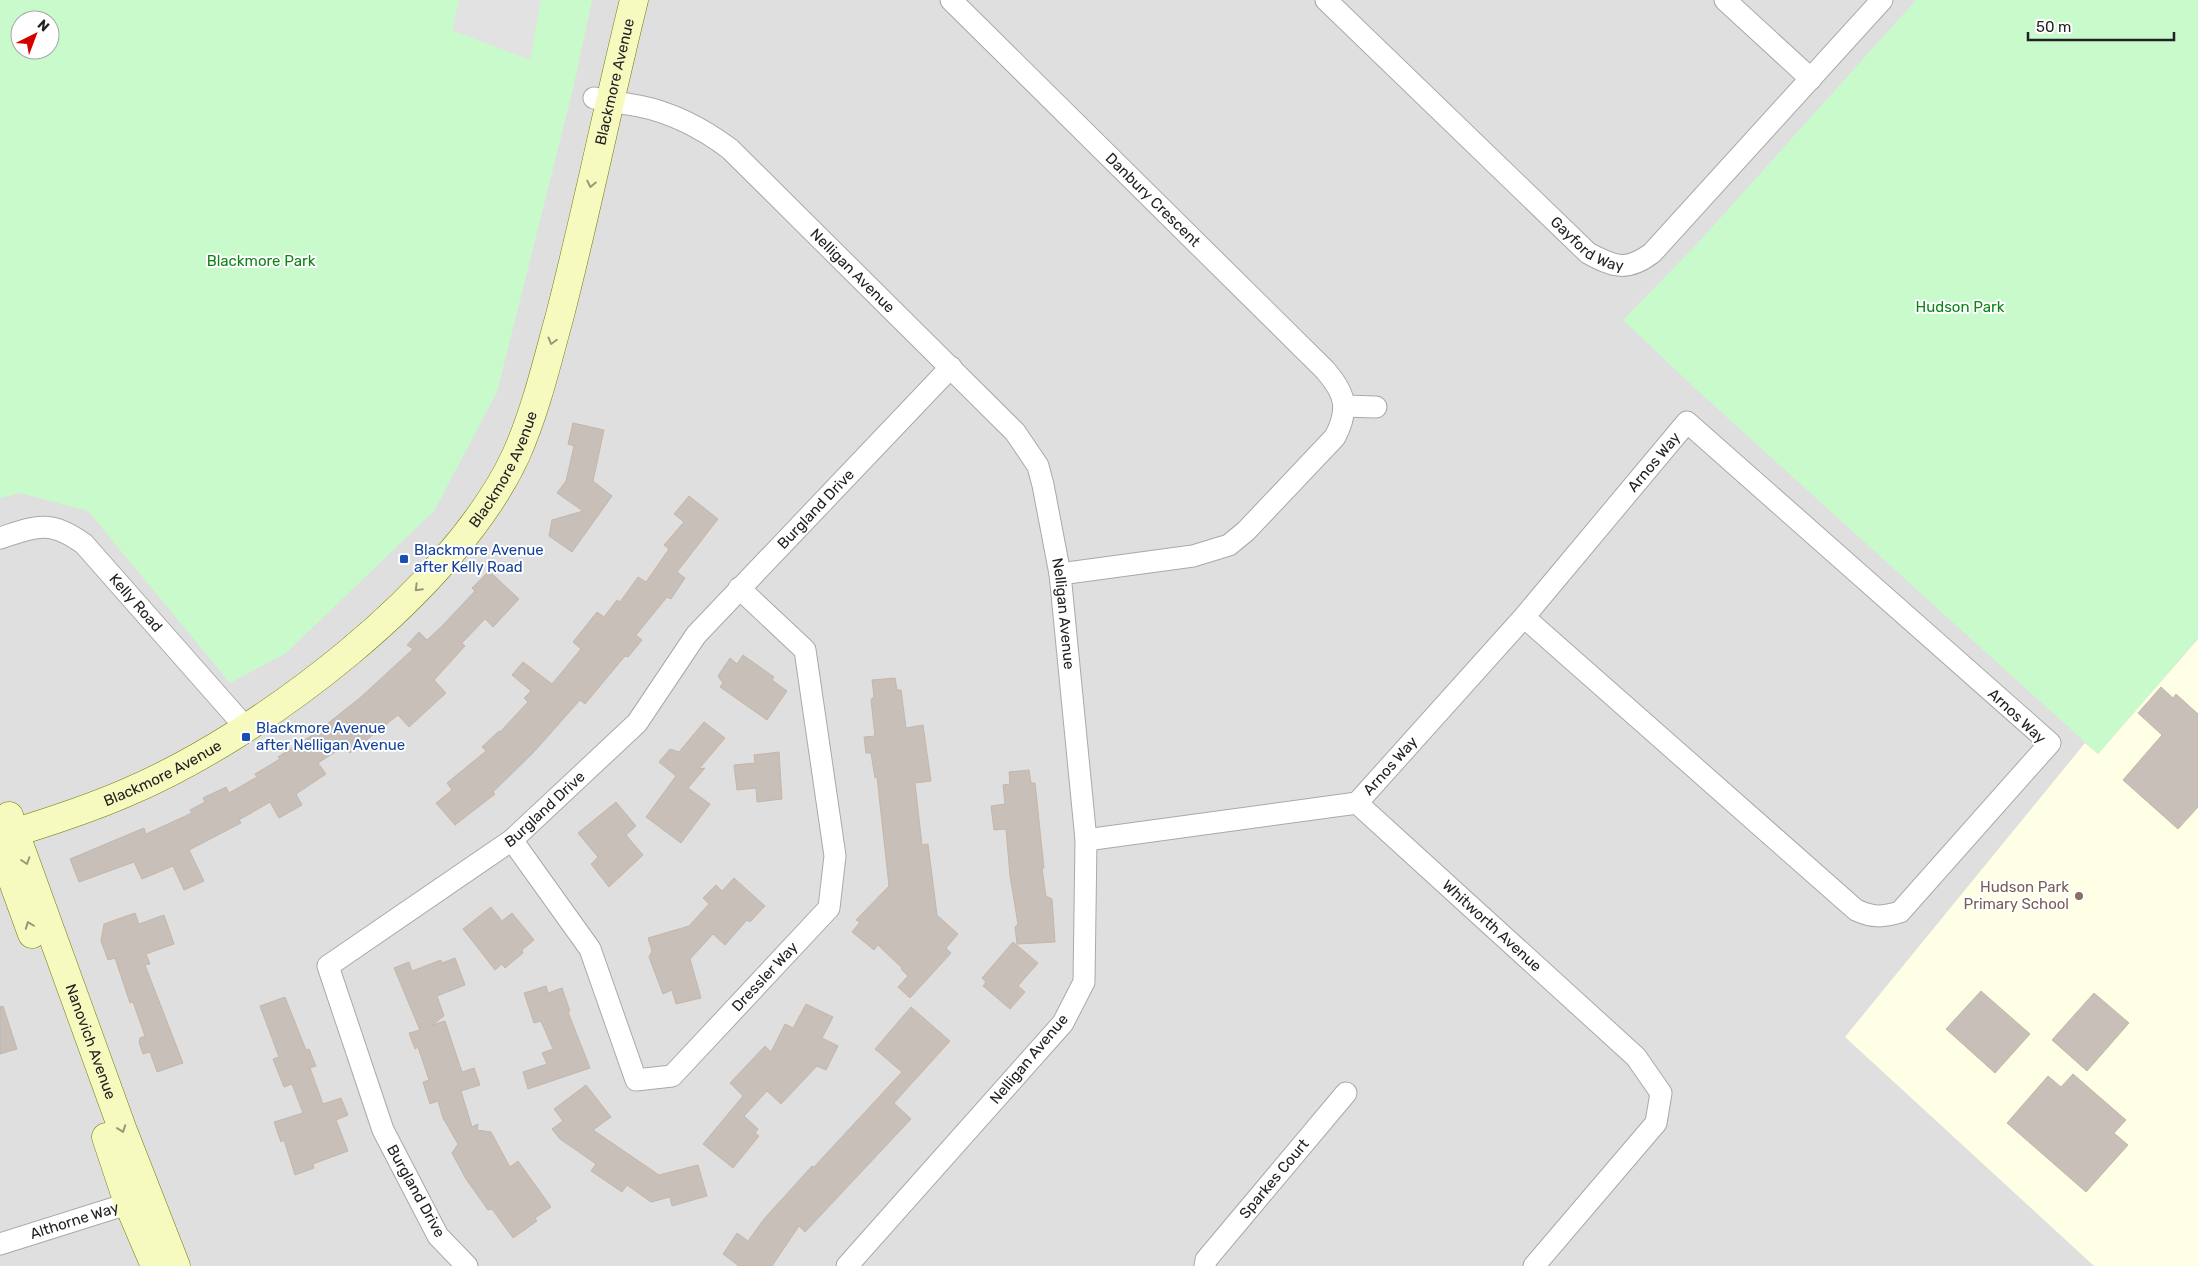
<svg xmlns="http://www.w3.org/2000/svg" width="2198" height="1266" viewBox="0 0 2198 1266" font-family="Rubik,sans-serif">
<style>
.residential{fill:#e0dfdf;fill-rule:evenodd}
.education{fill:#ffffe5}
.park{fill:#c8facc;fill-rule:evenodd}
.parking{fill:#e2e2e2}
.building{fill:#c7bfb8;stroke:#c4b6ab}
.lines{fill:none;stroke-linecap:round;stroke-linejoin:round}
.street-casing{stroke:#a9a9a9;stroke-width:23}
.secondary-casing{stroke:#707d05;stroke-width:29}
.street{stroke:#fff;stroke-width:21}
.secondary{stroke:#f7fabf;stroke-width:28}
.oneway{stroke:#979978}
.transit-dot{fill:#1a4fb4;stroke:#fff;stroke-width:2}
.education-dot{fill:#8d6e63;stroke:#fff;stroke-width:2}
.labels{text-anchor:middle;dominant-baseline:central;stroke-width:4;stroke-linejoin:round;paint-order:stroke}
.street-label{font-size:15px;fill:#222;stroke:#fff}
.park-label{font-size:15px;fill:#0c8416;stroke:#fff}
.transit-label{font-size:15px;fill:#164399;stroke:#fff;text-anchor:start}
.education-label{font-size:15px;fill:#785e54;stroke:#fff;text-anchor:end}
</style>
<rect width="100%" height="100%" fill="#f2efe9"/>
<!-- residential -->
<path class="residential" d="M 0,0 L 2198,0 L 2198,1266 L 0,1266 ZM 20,20 L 50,20 L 50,50 L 20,50 Z"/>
<!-- education -->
<path class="education" d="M 2198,639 L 2198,1266 L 2094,1266 L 1845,1037 L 2085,743 L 2098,754 Z"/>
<!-- park -->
<g class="park">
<path d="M 0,0 L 592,0 L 573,89 L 497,392 L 434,511 L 286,653 L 230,683 L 88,511 L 20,493 L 0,498 ZM 20,20 L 50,20 L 50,50 L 20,50 Z"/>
<path d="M 1916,0 L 2198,0 L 2198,638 L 2098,754 L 1698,391 L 1623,320 L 1697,244 Z"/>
</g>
<!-- parking -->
<path class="parking" d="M 459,0 L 541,0 L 530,60 L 452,30 Z"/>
<!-- building -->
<g class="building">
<path d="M 573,423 L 604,430 L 593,481 L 612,496 L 572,552 L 549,536 L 552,520 L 583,511 L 557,493 L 566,481 L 574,446 L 568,444 Z"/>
<path d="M 689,496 L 718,519 L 677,572 L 685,578 L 671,599 L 667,597 L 636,635 L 642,640 L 628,657 L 625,656 L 585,704 L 580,700 L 533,753 L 493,792 L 495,794 L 455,825 L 436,803 L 452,790 L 447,783 L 486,751 L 482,747 L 499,731 L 500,732 L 528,702 L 524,698 L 531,691 L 512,675 L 523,662 L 552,684 L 581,649 L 573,642 L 597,612 L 604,617 L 617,600 L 620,602 L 638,577 L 646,582 L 669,549 L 664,545 L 684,522 L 674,514 Z"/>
<path d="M 489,571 L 519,599 L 493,627 L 485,619 L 462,643 L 465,646 L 434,680 L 446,693 L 409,727 L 398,715 L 350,753 L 344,746 L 318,763 L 326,774 L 296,794 L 302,805 L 279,818 L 270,802 L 239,820 L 241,823 L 189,850 L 204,881 L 184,890 L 173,866 L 142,879 L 134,862 L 79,882 L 70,859 L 144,828 L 146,834 L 192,813 L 190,810 L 205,802 L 203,798 L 226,787 L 229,793 L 257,777 L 255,774 L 280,759 L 278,757 L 328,725 L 327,724 L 361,697 L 413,649 L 407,645 L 419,632 L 427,640 L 442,626 L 475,591 L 472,588 Z"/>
<path d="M 743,655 L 774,677 L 772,680 L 787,691 L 767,720 L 720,687 L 723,683 L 718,676 L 730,658 L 737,664 Z"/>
<path d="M 895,678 L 897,690 L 901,690 L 906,728 L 923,725 L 931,781 L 915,783 L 922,845 L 928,844 L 937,915 L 958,934 L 946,948 L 951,953 L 910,998 L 898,987 L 908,976 L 901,969 L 902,968 L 878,945 L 874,950 L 852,932 L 860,922 L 856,920 L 889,886 L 877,777 L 875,778 L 871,753 L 866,753 L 864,737 L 875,736 L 871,700 L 874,696 L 872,680 Z"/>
<path d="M 2161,687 L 2173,698 L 2176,694 L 2198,714 L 2198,807 L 2178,829 L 2123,780 L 2162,735 L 2138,713 Z"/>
<path d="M 704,722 L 725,738 L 699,769 L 705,768 L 688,788 L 710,804 L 681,843 L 646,817 L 676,776 L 659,762 L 670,749 L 679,752 Z"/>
<path d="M 779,752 L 782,799 L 757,802 L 756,788 L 737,790 L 734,765 L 755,763 L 754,755 Z"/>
<path d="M 1029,770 L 1031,783 L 1035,783 L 1044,868 L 1042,868 L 1046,896 L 1052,899 L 1055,942 L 1017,944 L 1015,927 L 1018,924 L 1010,876 L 1006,829 L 994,830 L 991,806 L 1005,804 L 1003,785 L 1010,784 L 1009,772 Z"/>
<path d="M 616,802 L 636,826 L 626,835 L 643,855 L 609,887 L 591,864 L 598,857 L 578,833 Z"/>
<path d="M 734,878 L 765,906 L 750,922 L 747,920 L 725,945 L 713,934 L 690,959 L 701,998 L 676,1004 L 672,990 L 663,994 L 649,957 L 652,951 L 648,938 L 689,926 L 709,904 L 703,898 L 716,885 L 722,891 Z"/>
<path d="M 491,907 L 502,921 L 512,913 L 534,940 L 522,950 L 523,953 L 505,968 L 502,964 L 495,970 L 463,929 Z"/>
<path d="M 135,913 L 139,924 L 164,915 L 174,944 L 146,954 L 150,964 L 145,965 L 183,1063 L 157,1072 L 150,1052 L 143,1054 L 139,1042 L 140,1038 L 145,1036 L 133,1002 L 130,1003 L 115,958 L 108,960 L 101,941 L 104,924 Z"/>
<path d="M 1013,942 L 1038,963 L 1018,986 L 1025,992 L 1010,1009 L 983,986 L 986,982 L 982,978 Z"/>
<path d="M 455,958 L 465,985 L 437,996 L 444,1016 L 432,1025 L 445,1021 L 462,1072 L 474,1068 L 480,1085 L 461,1091 L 472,1127 L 478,1124 L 477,1130 L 491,1132 L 510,1167 L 518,1161 L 551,1207 L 535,1218 L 537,1221 L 513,1238 L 492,1209 L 488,1210 L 466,1179 L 452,1153 L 458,1144 L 443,1118 L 438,1101 L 430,1104 L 423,1082 L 429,1080 L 418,1047 L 415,1049 L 409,1033 L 420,1030 L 394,968 L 409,962 L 412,971 L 441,960 L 442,963 Z"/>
<path d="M 546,986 L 548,993 L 562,988 L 570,1011 L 568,1012 L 590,1068 L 528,1089 L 523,1072 L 547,1064 L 542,1053 L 553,1049 L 541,1021 L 534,1023 L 524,993 Z"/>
<path d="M 1981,991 L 2030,1034 L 1995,1073 L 1946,1029 Z"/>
<path d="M 2094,993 L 2129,1023 L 2087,1071 L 2052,1040 Z"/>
<path d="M 285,997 L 306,1050 L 309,1049 L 316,1066 L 310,1068 L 323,1104 L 341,1098 L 348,1115 L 336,1120 L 348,1151 L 313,1164 L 314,1168 L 295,1175 L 284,1140 L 281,1142 L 274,1122 L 303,1113 L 292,1084 L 284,1087 L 273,1059 L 279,1057 L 260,1006 Z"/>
<path d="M 806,1004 L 833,1017 L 822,1038 L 838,1046 L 826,1070 L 817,1066 L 781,1104 L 767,1091 L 744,1116 L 758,1129 L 755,1133 L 759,1136 L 733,1168 L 703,1144 L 743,1096 L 730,1083 L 765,1046 L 771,1052 L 785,1024 L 793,1028 Z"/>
<path d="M 3,1006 L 17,1049 L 0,1054 L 0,1007 Z"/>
<path d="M 911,1007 L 950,1041 L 894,1103 L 911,1119 L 805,1232 L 799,1226 L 772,1266 L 739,1266 L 723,1254 L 737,1233 L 748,1241 L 764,1219 L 812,1166 L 814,1167 L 902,1072 L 875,1049 Z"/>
<path d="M 2073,1074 L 2126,1120 L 2114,1133 L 2128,1145 L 2086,1192 L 2007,1123 L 2048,1076 L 2061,1087 Z"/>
<path d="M 586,1085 L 611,1117 L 593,1130 L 659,1175 L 698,1165 L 707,1196 L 672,1206 L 670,1197 L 651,1202 L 627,1185 L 622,1192 L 591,1171 L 596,1164 L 560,1139 L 552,1129 L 563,1121 L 554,1109 Z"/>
</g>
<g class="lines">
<defs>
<g id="street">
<path id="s1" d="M 951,0 L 1325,370 C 1345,393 1350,408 1335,437 L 1246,531 L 1229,545 L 1193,556 L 1060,574"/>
<path id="s2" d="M 1326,0 L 1588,253 C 1614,267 1627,272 1652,253 L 1882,0"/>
<path d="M 1725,0 L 1811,79"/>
<path id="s3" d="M 594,98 C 609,102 624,103 639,106 C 674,113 702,128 730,149 L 1015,432 L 1038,466 L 1043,485 L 1060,574 L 1086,840 L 1084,982 L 1063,1023 L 847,1266"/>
<path d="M 1344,406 L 1376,407"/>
<path id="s4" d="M 0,538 C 37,526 50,519 84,544 L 247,729"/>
<path id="s5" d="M 1357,803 L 1524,617 L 1856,910 C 1873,918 1883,917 1900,912 L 2050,743 L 1687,422 L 1524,617"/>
<path id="s6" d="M 512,840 L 590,949 L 636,1080 L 672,1076 L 829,908 L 835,856 L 805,650 L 739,588"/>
<path id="s7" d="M 1086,840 L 1357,803 L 1636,1057 L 1661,1093 L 1656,1123 L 1534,1266"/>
<path id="s8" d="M 0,1244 L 143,1199"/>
<path id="s9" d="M 467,1266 L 438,1236 L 383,1130 L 328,966 L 512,840 L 637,723 L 696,635 L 951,367"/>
<path id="s10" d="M 1205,1266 L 1206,1260 L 1346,1093"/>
</g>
<g id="secondary">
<path id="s11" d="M 9,816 L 122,1128 L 176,1266"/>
<path id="s12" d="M 0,837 C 43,824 87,810 128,792 C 262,735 454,589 516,455 C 536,410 547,362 560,315 C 587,210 608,105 634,0"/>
<path d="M 0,846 L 32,934"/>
<path d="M 106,1137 L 128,1203 L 155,1266"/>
</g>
</defs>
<!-- street casing -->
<use href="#street" class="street-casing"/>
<!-- secondary casing -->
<use href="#secondary" class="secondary-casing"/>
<!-- street -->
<use href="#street" class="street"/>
<!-- secondary -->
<use href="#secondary" class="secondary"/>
</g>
<!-- one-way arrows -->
<defs><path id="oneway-chevron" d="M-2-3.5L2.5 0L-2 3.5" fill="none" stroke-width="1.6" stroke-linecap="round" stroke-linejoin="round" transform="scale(1.25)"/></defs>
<g class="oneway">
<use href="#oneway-chevron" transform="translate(591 184) rotate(102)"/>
<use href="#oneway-chevron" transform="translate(552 341) rotate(105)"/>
<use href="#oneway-chevron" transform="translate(418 588) rotate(135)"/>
<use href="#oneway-chevron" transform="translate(26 861) rotate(72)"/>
<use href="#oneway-chevron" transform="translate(29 925) rotate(-111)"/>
<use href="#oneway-chevron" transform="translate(122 1129) rotate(70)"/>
</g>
<!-- markers -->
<g class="transit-dot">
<rect x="399" y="554" width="10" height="10" rx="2.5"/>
<rect x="241" y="732" width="10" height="10" rx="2.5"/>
</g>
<circle class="education-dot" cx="2079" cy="896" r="5"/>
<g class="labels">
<!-- street labels -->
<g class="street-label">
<text stroke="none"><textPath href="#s12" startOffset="1045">Blackmore Avenue</textPath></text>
<text stroke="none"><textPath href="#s1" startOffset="284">Danbury Crescent</textPath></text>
<text stroke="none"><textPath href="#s2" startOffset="359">Gayford Way</textPath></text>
<text stroke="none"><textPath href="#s3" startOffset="320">Nelligan Avenue</textPath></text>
<text transform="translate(1654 462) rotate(-50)">Arnos Way</text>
<text stroke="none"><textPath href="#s12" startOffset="640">Blackmore Avenue</textPath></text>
<text stroke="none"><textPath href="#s9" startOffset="1008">Burgland Drive</textPath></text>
<text stroke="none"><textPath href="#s4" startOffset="168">Kelly Road</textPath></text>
<text stroke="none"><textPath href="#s3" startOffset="740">Nelligan Avenue</textPath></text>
<text transform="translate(2017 716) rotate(43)">Arnos Way</text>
<text stroke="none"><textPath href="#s5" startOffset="50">Arnos Way</textPath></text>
<text stroke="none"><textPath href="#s12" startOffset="175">Blackmore Avenue</textPath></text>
<text stroke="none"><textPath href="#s9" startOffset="602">Burgland Drive</textPath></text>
<text stroke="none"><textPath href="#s7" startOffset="456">Whitworth Avenue</textPath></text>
<text stroke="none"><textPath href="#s6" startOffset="445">Dressler Way</textPath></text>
<text stroke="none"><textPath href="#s11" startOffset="240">Nanovich Avenue</textPath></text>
<text transform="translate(1029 1059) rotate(-50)">Nelligan Avenue</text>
<text stroke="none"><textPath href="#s10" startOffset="112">Sparkes Court</textPath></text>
<text transform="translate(416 1191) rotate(61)">Burgland Drive</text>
<text stroke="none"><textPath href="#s8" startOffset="78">Althorne Way</textPath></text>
</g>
<!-- park labels -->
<g class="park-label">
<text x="261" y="261">Blackmore Park</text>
<text x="1960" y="307">Hudson Park</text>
</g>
<!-- transit labels -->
<g class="transit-label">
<text x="414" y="550">Blackmore Avenue<tspan x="414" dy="17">after Kelly Road</tspan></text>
<text x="256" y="728">Blackmore Avenue<tspan x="256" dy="17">after Nelligan Avenue</tspan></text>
</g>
<!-- education labels -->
<g class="education-label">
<text x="2069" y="887">Hudson Park<tspan x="2069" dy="17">Primary School</tspan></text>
</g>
</g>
<!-- north arrow -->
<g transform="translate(35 35) rotate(42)"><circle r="24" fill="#ffffff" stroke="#a7a7a7"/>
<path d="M0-4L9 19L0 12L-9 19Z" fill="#d40000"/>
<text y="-8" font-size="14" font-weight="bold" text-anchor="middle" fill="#222222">N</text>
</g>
<!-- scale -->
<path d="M2028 32v8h146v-8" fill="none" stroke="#222222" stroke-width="2.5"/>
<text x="2036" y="32" font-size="15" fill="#222222" stroke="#ffffff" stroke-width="4" paint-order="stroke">50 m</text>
</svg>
